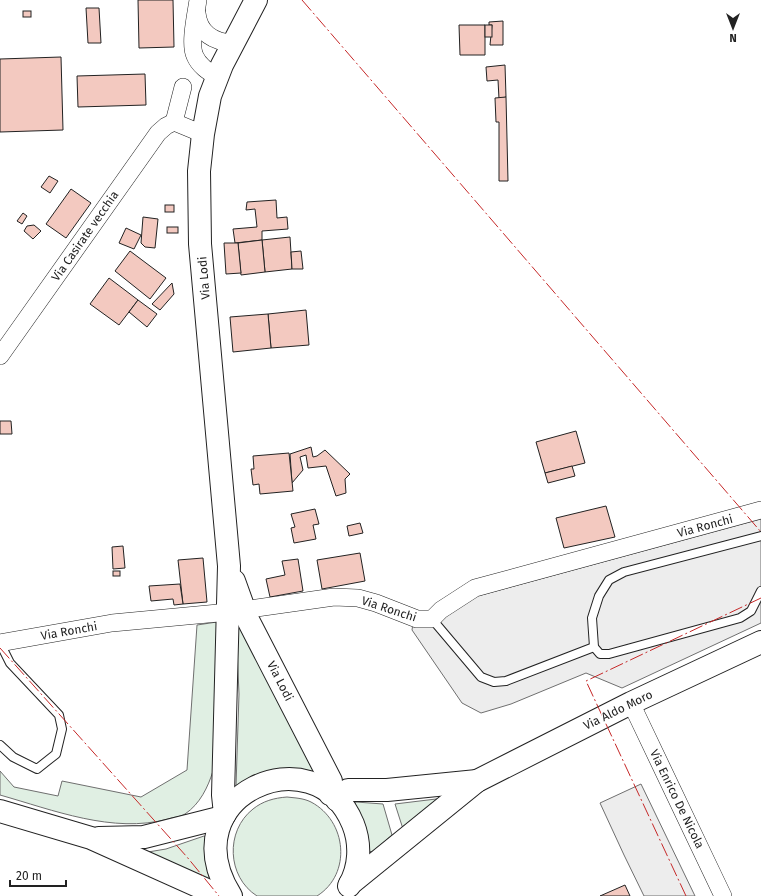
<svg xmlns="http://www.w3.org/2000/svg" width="761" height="896" viewBox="0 0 761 896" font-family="'Fira Sans',sans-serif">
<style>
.green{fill:#e0efe3;stroke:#6f6f6f}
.parking{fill:#ededed;stroke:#6f6f6f}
.building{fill:#f3c9c0;stroke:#222}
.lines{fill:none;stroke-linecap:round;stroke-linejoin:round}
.lane-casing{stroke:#222;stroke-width:10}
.street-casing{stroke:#222;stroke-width:18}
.secondary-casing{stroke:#222;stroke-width:24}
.lane{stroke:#fff;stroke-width:8}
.street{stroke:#fff;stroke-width:17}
.secondary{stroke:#fff;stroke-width:22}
.power{stroke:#c62828;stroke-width:1;stroke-dasharray:14 3 2 3;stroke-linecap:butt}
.labels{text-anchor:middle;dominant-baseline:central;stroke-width:3;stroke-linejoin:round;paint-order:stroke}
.street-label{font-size:12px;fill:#222;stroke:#fff}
</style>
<rect width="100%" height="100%" fill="#fff"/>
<!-- green -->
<g class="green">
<path d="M 217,622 L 213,771 C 208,787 200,804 185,814 C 181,817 173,817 168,819 C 113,834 53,810 0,795 L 0,771 L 14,787 L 58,796 L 62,781 L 141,797 L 187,770 L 197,625 Z"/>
<path d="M 238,623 L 314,772 L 313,774 L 236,786 L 239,694 L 236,624 Z"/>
<path d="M 287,797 C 295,798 303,798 311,802 C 347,821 352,874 317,896 L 257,896 C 227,877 225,831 253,809 C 263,801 274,798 287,797 Z"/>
<path d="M 436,799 L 438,799 L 403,829 L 395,804 Z"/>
<path d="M 356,802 L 383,804 L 392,835 L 373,852 L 368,851 L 360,817 L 354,805 Z"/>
<path d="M 204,836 L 206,837 L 207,869 L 211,885 L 148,852 L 166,849 Z"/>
</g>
<!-- parking -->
<g class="parking">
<path d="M 761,519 L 761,623 L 622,688 L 586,673 L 511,704 L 481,713 L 462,703 L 412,630 L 414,617 L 470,598 Z"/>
<path d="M 641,784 L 695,896 L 644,896 L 624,855 L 600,803 Z"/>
</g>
<!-- building -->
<g class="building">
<path d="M 138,0 L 173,0 L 174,47 L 139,48 Z"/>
<path d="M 86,8 L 99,8 L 101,43 L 88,43 Z"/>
<rect x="23" y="11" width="8" height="6"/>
<path d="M 503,21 L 503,45 L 490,45 L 492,25 L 489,25 L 489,22 Z"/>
<path d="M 459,25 L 485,25 L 485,55 L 460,55 Z"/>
<rect x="485" y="25" width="7" height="12"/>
<path d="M 61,57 L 63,130 L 0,132 L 0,59 Z"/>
<path d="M 505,65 L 506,97 L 499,99 L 498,80 L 487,81 L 486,67 Z"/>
<path d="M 145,74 L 146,105 L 78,107 L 77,76 Z"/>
<path d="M 506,97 L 508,181 L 499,181 L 499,122 L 496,122 L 495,98 Z"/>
<path d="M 49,176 L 58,181 L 50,193 L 41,187 Z"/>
<path d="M 71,189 L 91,203 L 66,238 L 46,224 Z"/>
<path d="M 276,200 L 277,218 L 287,217 L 288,229 L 262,231 L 262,240 L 235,243 L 233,229 L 257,227 L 255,209 L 246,210 L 247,202 Z"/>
<rect x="165" y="205" width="9" height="7"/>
<path d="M 23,213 L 27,216 L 22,224 L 17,221 Z"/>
<path d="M 143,217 L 158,219 L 155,248 L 145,247 L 141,243 Z"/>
<path d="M 34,225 L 41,231 L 33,239 L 24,231 L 27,226 Z"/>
<rect x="167" y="227" width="11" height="6"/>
<path d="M 126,228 L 141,235 L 134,249 L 119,243 Z"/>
<path d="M 290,237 L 292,269 L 265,272 L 262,240 Z"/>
<path d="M 262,240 L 265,272 L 241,275 L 238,243 Z"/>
<path d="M 224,243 L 238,243 L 241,273 L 226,274 Z"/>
<path d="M 130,251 L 166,278 L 150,299 L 115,271 Z"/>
<path d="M 301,251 L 303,269 L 292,269 L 291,252 Z"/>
<path d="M 109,278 L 138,300 L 119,325 L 90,304 Z"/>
<path d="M 172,283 L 174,294 L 160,310 L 152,304 Z"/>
<path d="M 138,300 L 157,314 L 147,327 L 129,312 Z"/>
<path d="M 306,310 L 309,345 L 271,348 L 268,314 Z"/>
<path d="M 268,314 L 271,348 L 233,352 L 230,317 Z"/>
<path d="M 0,421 L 11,421 L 12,434 L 0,434 Z"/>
<path d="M 576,431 L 585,463 L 545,473 L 536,442 Z"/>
<path d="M 311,447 L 313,457 L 317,456 L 325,450 L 350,474 L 345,479 L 346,493 L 336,496 L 326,466 L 308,468 L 306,455 L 300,457 L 303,470 L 292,483 L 290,454 Z"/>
<path d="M 289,453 L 293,491 L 260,494 L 259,484 L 253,485 L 251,469 L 254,469 L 253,456 Z"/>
<path d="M 572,466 L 575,476 L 548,483 L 545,473 Z"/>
<path d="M 606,506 L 615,537 L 564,548 L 556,518 Z"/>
<path d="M 315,509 L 319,524 L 313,525 L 316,539 L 294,543 L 291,528 L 295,527 L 291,514 Z"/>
<path d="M 360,523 L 363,533 L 349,536 L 347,526 Z"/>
<path d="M 123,546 L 125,568 L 113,569 L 112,547 Z"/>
<path d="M 360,553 L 365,581 L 322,589 L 317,560 Z"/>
<path d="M 203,558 L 207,602 L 183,604 L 178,560 Z"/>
<path d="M 298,559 L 303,591 L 270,597 L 266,579 L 285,575 L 282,561 Z"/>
<rect x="113" y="571" width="7" height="5"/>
<path d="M 180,584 L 183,604 L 174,605 L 173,599 L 151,601 L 149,586 Z"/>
<path d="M 625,885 L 630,896 L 600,896 Z"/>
</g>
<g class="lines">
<defs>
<g id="lane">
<path d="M 761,536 L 624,572 L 609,580 L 599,596 L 592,618 L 594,647 L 600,654 L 609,654 L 740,618 L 751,611 L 761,591"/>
<path d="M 432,619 L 481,677 L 494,682 L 506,681 L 594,647"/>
<path d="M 0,745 L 13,757 L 37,769 L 56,754 L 62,729 L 59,715 L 10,663 L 0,643"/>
</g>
<g id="street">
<path d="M 198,0 C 196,14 189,44 195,56 C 199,66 209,72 217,77"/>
<path d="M 197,13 C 199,34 214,42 233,43"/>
<path d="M 174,122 L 183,87"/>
<path d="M 0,356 L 158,133 L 166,126 L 174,122 L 203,134"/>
<path d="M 0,643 L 112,623 L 229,612 L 334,597 L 358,598 L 376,603 L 417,619 L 432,619 L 441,610 L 475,588 L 761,510"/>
<path d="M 631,703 L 723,896"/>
</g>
<g id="secondary">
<path d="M 234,581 L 248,620 L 331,781 L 330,794"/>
<path d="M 337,800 L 348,790 L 387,790 L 477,781"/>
<path d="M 0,811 L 91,838 L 209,891 L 229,896"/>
<path d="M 225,814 L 223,795 L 229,566 L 200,244 L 199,171 L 203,134 L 210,96 L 222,65 L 256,0"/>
<path d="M 99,838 L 144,837 L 223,817"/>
<path d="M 350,884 L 477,781 L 631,703 L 761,642"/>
<path d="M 231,896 C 168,796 315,731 353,824 C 361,844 360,867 349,886"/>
</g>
</defs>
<!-- lane casing -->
<use href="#lane" class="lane-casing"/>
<!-- street casing -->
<use href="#street" class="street-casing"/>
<!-- secondary casing -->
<use href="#secondary" class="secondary-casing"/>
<!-- lane -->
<use href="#lane" class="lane"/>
<!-- street -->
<use href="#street" class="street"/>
<!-- secondary -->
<use href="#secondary" class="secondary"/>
<!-- power -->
<g class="power">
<path d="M 302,0 L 761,532"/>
<path d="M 0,648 L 187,857 L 219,896"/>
<path d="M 686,896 L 586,681 L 761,598"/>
</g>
</g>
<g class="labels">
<!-- street labels -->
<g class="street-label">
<text transform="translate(85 236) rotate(-55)">Via Casirate vecchia</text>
<text transform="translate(204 278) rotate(-95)">Via Lodi</text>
<text transform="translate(705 526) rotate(-15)">Via Ronchi</text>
<text transform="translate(389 609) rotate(18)">Via Ronchi</text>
<text transform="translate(69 631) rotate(-10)">Via Ronchi</text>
<text transform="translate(280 681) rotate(63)">Via Lodi</text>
<text transform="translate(618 710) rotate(-26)">Via Aldo Moro</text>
<text transform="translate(677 799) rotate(64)">Via Enrico De Nicola</text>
</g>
</g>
<!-- north arrow -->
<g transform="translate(733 28) rotate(180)" stroke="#ffffff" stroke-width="3" paint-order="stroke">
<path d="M0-3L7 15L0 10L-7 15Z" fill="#222222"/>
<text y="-6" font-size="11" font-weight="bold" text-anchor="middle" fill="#222222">N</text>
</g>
<!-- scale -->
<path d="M10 880v6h56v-6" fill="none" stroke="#222222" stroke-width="2"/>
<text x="16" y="880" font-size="12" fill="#222222" stroke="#ffffff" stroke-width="3" paint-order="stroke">20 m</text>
</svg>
